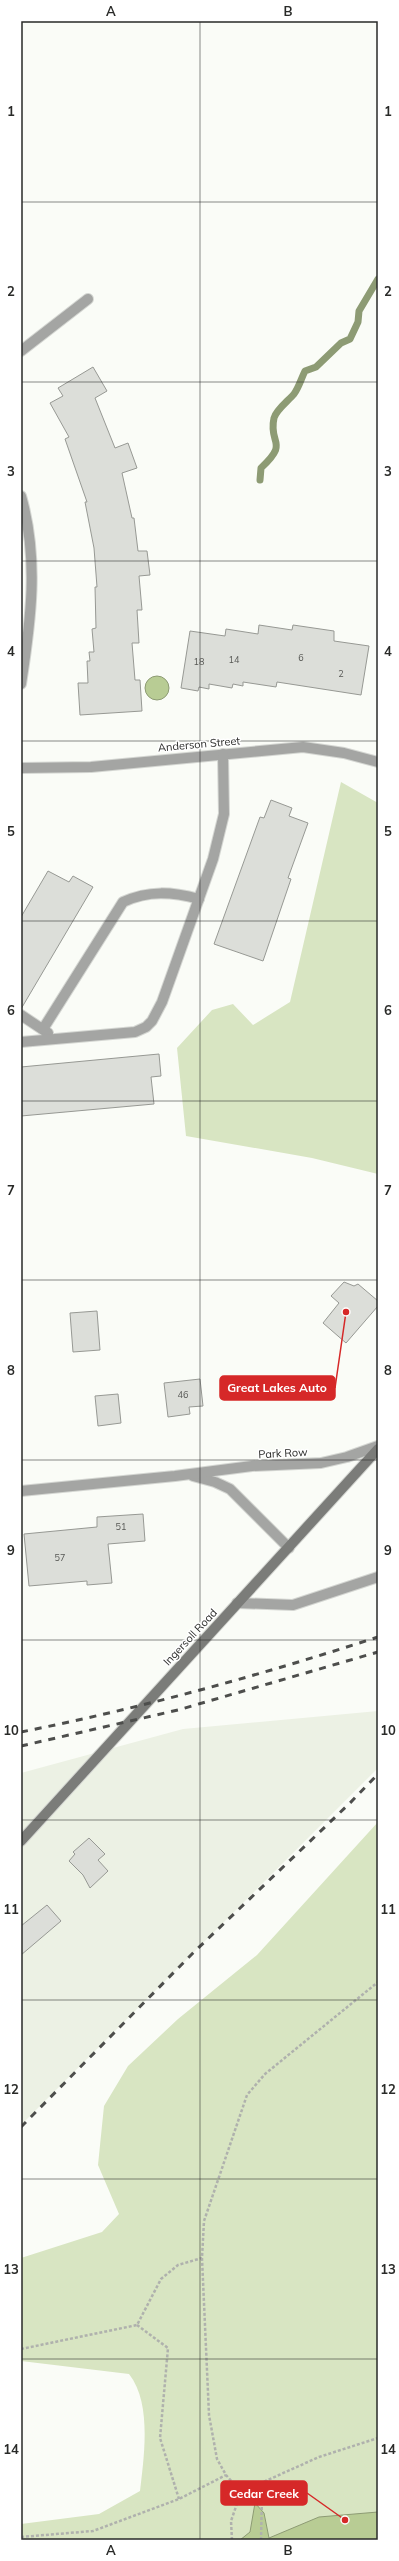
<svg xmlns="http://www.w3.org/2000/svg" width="399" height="2561" viewBox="0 0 399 2561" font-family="Mulish,sans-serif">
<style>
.built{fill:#ecf1e4}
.green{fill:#d8e5c2}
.water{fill:#b8cc94;stroke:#8d9b74}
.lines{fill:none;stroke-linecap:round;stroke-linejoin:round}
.stream{stroke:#8d9b74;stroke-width:7}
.building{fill:#dcded9;stroke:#979994}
.service-casing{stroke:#d4d6d2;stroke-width:12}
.minor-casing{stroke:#d4d6d2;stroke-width:12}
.secondary-casing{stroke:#d4d6d2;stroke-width:12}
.path{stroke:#afb1ad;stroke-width:2.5;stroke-dasharray:3 2;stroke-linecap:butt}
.service{stroke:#a4a5a3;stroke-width:10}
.minor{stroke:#a4a5a3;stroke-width:10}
.secondary{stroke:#7b7c79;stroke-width:10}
.rail{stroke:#4d4e4c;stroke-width:3;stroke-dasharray:7 7;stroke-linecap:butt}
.grid{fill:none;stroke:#292a28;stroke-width:1;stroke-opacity:0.55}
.labels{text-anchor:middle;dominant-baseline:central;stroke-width:3;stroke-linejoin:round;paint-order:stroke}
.number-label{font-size:9px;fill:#565754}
.street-label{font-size:11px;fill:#292a28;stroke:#fff}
.leader{fill:none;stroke:#d62828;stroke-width:1.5}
.callout-dot{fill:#d62828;stroke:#fff;stroke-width:1.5}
.callout{fill:#d62828;stroke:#d62828;stroke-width:1.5}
.callout-label{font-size:12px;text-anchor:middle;font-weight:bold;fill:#fff}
.neatline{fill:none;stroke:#292a28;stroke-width:1.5}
.grid-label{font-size:13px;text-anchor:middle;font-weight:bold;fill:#292a28}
</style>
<rect width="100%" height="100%" fill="#fafcf7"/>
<!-- built -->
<path class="built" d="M 378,1711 L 378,1768 L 21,2125 L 21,1773 L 183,1729 Z"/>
<!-- green -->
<g class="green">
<path d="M 341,782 L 378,803 L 378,1174 L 312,1158 L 186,1136 L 177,1048 L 212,1010 L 233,1004 L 253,1025 L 290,1002 Z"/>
<path d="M 378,1822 L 378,2540 L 21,2540 L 21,2524 L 99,2514 L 140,2491 C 144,2456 152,2403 129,2374 L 21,2361 L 21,2258 L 102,2232 L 119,2214 L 98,2165 L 104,2106 L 128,2066 L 178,2019 L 257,1955 Z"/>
</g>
<!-- water -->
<g class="water">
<circle cx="157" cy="688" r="12"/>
<path d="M 255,2503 L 264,2513 L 269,2538 L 319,2517 L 378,2512 L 378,2540 L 240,2540 L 250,2532 Z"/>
</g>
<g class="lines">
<!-- stream -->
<path class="stream" d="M 260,480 L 261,468 C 290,441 268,445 274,418 C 276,410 288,401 294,394 C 299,387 301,379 305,371 L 316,367 L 341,343 L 350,339 L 358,322 L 359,311 L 378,279"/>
</g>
<!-- building -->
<g class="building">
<path d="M 93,367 L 107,391 L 95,398 L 115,448 L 128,443 L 137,468 L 122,473 L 132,518 L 134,518 L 138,551 L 147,551 L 150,575 L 139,576 L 142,610 L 137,610 L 139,643 L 132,643 L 135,680 L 140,680 L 142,711 L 80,715 L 78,683 L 88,683 L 87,661 L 90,661 L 89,652 L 94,652 L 92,629 L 96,628 L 95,587 L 97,587 L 94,548 L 85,502 L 87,502 L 65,439 L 69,437 L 50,403 L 63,396 L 58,388 Z"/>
<path d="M 259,625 L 292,630 L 293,625 L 334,631 L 334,641 L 369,646 L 361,695 L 277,682 L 276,687 L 243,682 L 243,686 L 233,684 L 232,688 L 209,684 L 209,689 L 199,687 L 198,691 L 181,688 L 190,631 L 225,636 L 226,629 L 258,634 Z"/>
<path d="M 271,800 L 292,808 L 289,816 L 308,823 L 288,878 L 291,879 L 263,961 L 214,944 L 260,817 L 264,818 Z"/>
<path d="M 48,871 L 69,882 L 73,876 L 93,887 L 21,1009 L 21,917 Z"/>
<path d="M 159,1054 L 161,1076 L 151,1077 L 154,1104 L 21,1116 L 21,1067 Z"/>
<path d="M 344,1282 L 354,1286 L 358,1284 L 378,1301 L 378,1306 L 346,1343 L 323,1323 L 339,1303 L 331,1296 Z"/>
<path d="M 97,1311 L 100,1350 L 73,1352 L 70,1313 Z"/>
<path d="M 200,1379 L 203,1406 L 189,1407 L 190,1414 L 168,1417 L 164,1383 Z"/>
<path d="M 118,1394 L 121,1423 L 98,1426 L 95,1396 Z"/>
<path d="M 143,1514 L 145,1541 L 108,1544 L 112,1583 L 87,1585 L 87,1581 L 29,1586 L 24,1534 L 97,1527 L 97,1517 Z"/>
<path d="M 89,1838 L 105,1854 L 98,1860 L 108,1871 L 90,1888 L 83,1875 L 69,1861 L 75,1854 L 73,1852 Z"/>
<path d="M 47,1905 L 61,1921 L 21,1955 L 21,1926 Z"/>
</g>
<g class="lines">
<defs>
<path id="service" d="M 237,1603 L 293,1605 L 378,1577"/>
<g id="minor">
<path d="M 21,351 L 88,299"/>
<path d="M 21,496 C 39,559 31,620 21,684"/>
<path d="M 21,768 L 91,767 L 303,747 L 344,753 L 378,762"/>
<path d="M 21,1015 L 48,1033"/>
<path d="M 43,1029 L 123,902 C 149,890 172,892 199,899"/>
<path d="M 21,1042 L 135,1032 L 146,1027 L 152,1021 L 162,1002 L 213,859 L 224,814 L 223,754"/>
<path d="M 193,1476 L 215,1482 L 230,1489 L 289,1548"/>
<path d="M 21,1491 L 175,1476 L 252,1466 L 321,1463 L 347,1457 L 378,1446"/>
</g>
<path id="secondary" d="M 21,1841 L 378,1449"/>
</defs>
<!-- service casing -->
<use href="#service" class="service-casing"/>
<!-- minor casing -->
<use href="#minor" class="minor-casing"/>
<!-- secondary casing -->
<use href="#secondary" class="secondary-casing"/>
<!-- path -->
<g class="path">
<path d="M 137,2325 L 168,2348 L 160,2438 L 179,2499"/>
<path d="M 21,2349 L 137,2325 L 161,2279 L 178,2265 L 202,2258"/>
<path d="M 241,2492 L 226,2475 L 217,2459 L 209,2415 L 202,2258 L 204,2221 L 247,2095 L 265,2074 L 378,1982"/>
<path d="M 21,2537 L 93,2531 L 179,2499 L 226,2475"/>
<path d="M 232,2540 L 231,2521 L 241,2492 L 319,2457 L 378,2438"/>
<path d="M 261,2540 L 262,2495 L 267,2480"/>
</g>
<!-- service -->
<use href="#service" class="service"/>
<!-- minor -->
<use href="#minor" class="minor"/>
<!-- secondary -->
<use href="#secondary" class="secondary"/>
<!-- rail -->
<g class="rail">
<path d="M 21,1732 C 142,1708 261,1675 378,1637"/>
<path d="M 21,1746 L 178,1710 L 378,1652"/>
<path d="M 21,2127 L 193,1953 L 350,1803 L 378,1774"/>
</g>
</g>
<!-- grid -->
<path class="grid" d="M 200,21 L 200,2540M 21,202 L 378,202M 21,382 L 378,382M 21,561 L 378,561M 21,741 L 378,741M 21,921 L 378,921M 21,1101 L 378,1101M 21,1280 L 378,1280M 21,1460 L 378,1460M 21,1640 L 378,1640M 21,1820 L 378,1820M 21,2000 L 378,2000M 21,2179 L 378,2179M 21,2359 L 378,2359"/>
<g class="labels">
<!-- number labels -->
<g class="number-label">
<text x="301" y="657">6</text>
<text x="234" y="659">14</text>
<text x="199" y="661">18</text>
<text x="341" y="673">2</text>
<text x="183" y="1394">46</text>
<text x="121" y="1526">51</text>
<text x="60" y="1557">57</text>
</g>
<!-- street labels -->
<g class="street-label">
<text transform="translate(199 744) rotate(-5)">Anderson Street</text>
<text transform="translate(283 1453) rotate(-3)">Park Row</text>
<text transform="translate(190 1637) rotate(-47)">Ingersoll Road</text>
</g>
</g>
<!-- callouts -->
<path class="leader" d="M346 1312L335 1388M345 2520L307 2493"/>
<g class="callout-dot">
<circle cx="346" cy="1312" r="4"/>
<circle cx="345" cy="2520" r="4"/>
</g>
<g class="callout">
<rect x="220" y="1376" width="115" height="24" rx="4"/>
<rect x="221" y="2481" width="86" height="24" rx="4"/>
</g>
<g class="callout-label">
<text x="277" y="1392">Great Lakes Auto</text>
<text x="264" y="2498">Cedar Creek</text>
</g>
<!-- border -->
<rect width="399" height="2561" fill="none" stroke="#ffffff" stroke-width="44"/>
<rect x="22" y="22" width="355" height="2517" class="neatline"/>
<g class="grid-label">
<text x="111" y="16">A</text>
<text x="288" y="16">B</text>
<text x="11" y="116">1</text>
<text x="388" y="116">1</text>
<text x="11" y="296">2</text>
<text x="388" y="296">2</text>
<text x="11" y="476">3</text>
<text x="388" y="476">3</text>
<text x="11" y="656">4</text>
<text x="388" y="656">4</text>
<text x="11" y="836">5</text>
<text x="388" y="836">5</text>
<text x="11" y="1015">6</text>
<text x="388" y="1015">6</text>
<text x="11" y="1195">7</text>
<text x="388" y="1195">7</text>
<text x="11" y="1375">8</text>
<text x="388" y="1375">8</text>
<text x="11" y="1555">9</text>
<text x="388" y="1555">9</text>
<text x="11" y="1735">10</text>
<text x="388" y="1735">10</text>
<text x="11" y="1914">11</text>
<text x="388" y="1914">11</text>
<text x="11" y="2094">12</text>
<text x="388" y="2094">12</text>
<text x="11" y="2274">13</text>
<text x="388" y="2274">13</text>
<text x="11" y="2454">14</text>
<text x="388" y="2454">14</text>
<text x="111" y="2555">A</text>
<text x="288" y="2555">B</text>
</g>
</svg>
